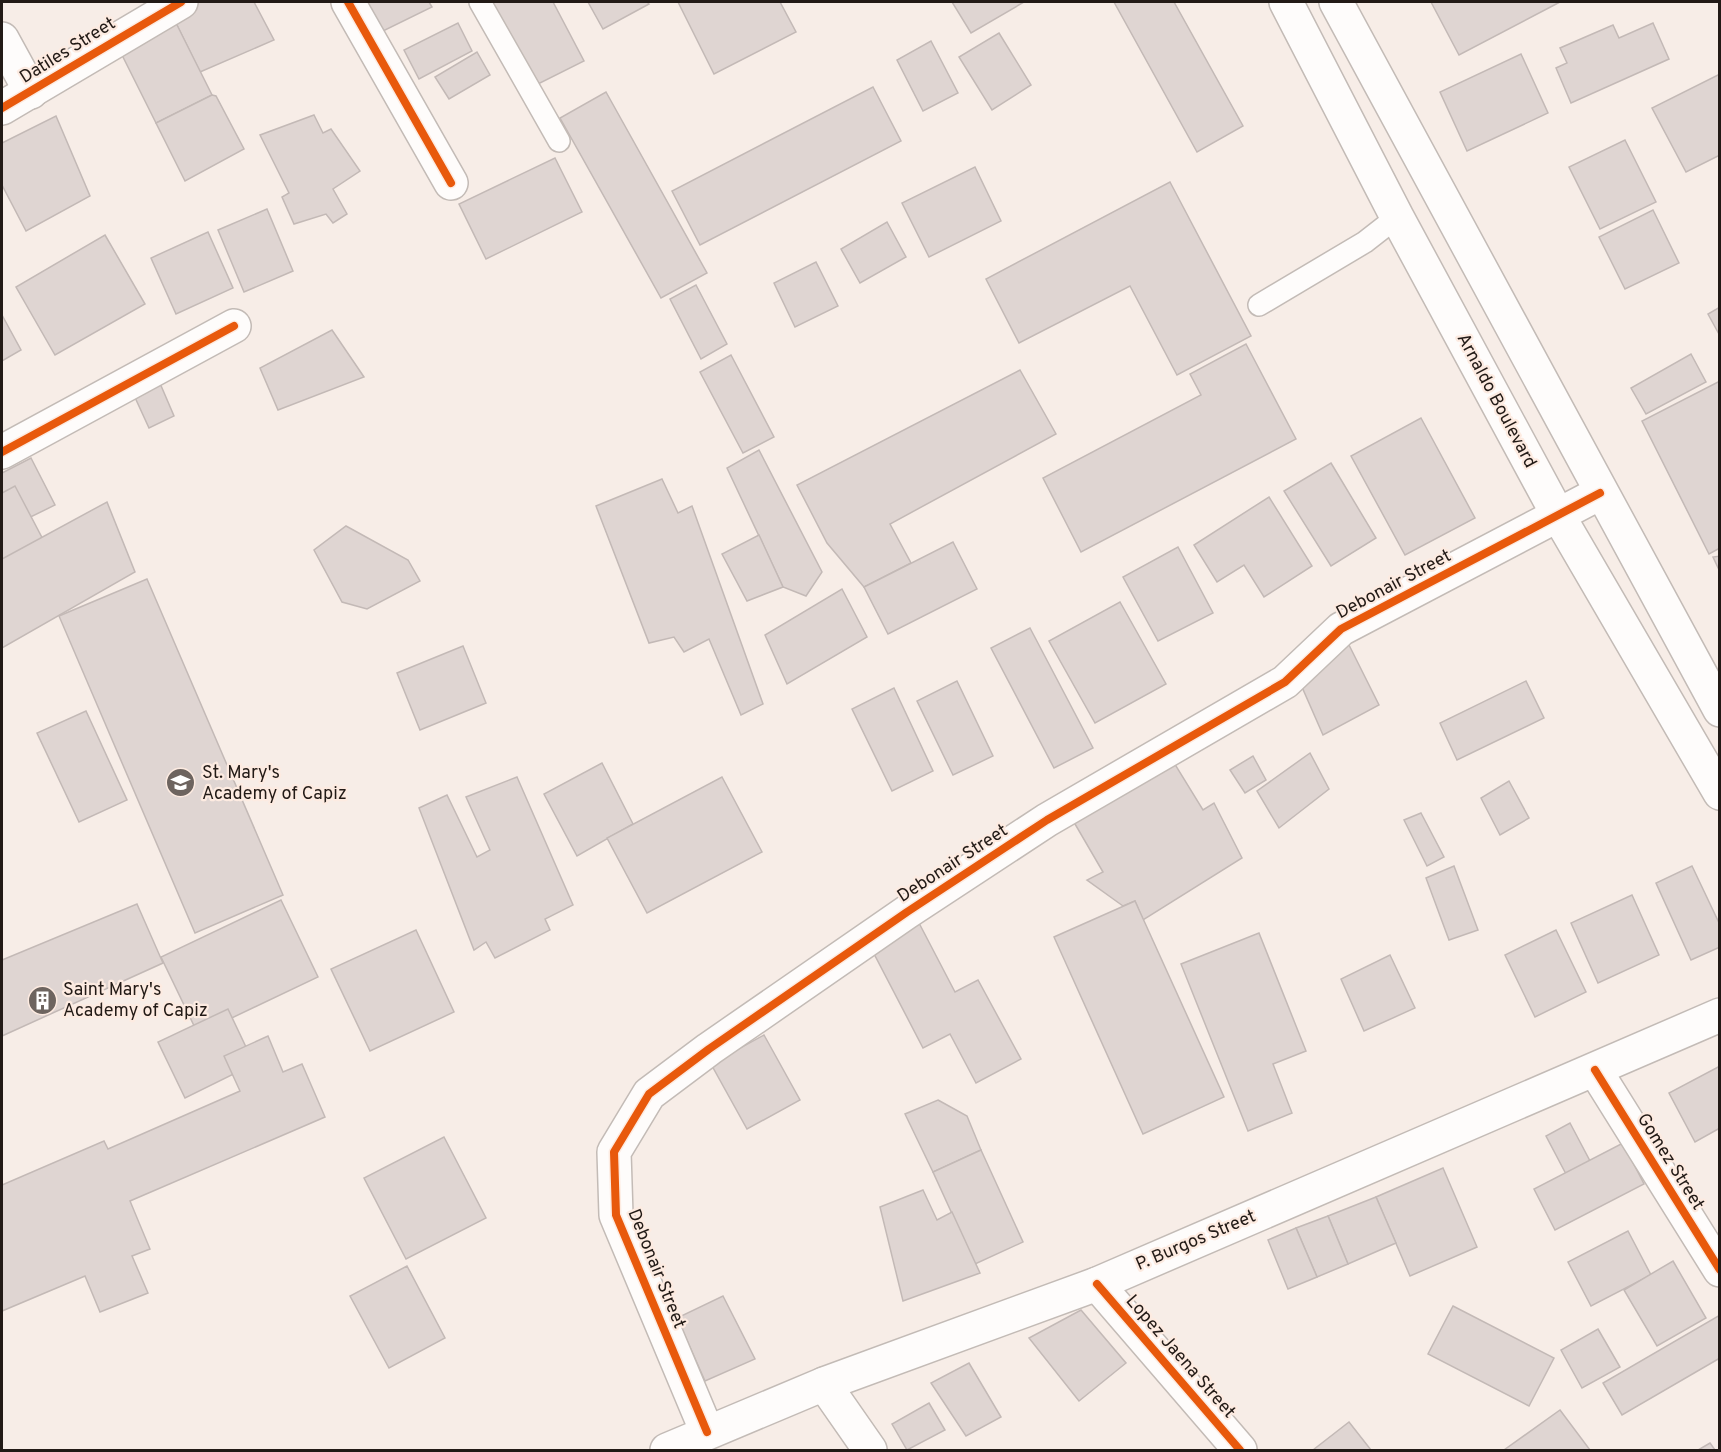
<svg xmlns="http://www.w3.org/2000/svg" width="1721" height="1452" viewBox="0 0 1721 1452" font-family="Overpass,sans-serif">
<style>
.building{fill:#dfd5d2;stroke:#c3b9b6;stroke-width:1.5}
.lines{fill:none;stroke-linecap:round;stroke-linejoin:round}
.lane-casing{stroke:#c3bbb6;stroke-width:24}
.street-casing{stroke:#c3bbb6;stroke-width:36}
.secondary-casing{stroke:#c3bbb6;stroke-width:36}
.highway-casing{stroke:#c3bbb6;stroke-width:36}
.lane{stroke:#fefcfb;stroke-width:21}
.street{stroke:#fefcfb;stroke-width:33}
.secondary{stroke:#fefcfb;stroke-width:33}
.highway{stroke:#fefcfb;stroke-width:33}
.cycleway-casing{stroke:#fdebe1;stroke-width:11}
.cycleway{stroke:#e8590c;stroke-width:8}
.labels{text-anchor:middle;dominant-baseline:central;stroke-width:4.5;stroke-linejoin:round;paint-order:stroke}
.street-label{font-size:18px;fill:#221a16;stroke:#fdebe1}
.poi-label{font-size:18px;fill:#221a16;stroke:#fdebe1;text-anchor:start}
</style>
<rect width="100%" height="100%" fill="#f7ede7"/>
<!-- building -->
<g class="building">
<path d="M 191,2 L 254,2 L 274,40 L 200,72 L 171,13 Z"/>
<path d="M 367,2 L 429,2 L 432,7 L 381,32 Z"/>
<path d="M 488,2 L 553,2 L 584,61 L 534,86 Z"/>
<path d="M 588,2 L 647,2 L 649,4 L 603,29 Z"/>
<path d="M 678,2 L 780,2 L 796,32 L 714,74 Z"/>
<path d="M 952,2 L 1024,2 L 971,33 Z"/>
<path d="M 1114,2 L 1174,2 L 1243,126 L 1197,152 Z"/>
<path d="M 1431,2 L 1560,2 L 1459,55 Z"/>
<path d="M 171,13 L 212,95 L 156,123 L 115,41 Z"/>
<path d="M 458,23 L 472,51 L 419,79 L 404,50 Z"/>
<path d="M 1653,23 L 1669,59 L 1571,103 L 1556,68 L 1567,63 L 1560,48 L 1613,25 L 1619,38 Z"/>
<path d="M 999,33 L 1031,85 L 992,110 L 959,57 Z"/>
<path d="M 931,41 L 958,93 L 923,111 L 897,60 Z"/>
<path d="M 477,52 L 490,75 L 449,99 L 435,77 Z"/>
<path d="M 1521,54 L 1548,113 L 1467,151 L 1440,92 Z"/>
<path d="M 1720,74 L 1720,155 L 1686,172 L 1652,108 Z"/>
<path d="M 873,87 L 901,141 L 700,245 L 672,191 Z"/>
<path d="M 606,92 L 707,273 L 661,298 L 560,118 Z"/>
<path d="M 212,95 L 216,96 L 244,149 L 185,181 L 156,123 Z"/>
<path d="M 314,115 L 323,133 L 331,129 L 360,171 L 333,189 L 347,214 L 333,223 L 326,214 L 294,224 L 282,197 L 289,193 L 260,135 Z"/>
<path d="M 56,116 L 90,196 L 26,231 L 2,185 L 2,143 Z"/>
<path d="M 1625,140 L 1656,202 L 1600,229 L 1569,167 Z"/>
<path d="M 555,158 L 582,212 L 486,259 L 459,204 Z"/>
<path d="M 975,167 L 1001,221 L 929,257 L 902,203 Z"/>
<path d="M 1170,182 L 1251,336 L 1177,375 L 1130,286 L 1019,343 L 986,279 Z"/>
<path d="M 267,209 L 293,271 L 244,292 L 218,230 Z"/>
<path d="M 1653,210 L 1679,263 L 1625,289 L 1599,237 Z"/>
<path d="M 887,222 L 906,257 L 860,283 L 841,249 Z"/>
<path d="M 208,232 L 233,288 L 176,314 L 151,258 Z"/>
<path d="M 105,235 L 145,304 L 55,355 L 16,287 Z"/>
<path d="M 816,262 L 838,306 L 795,327 L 774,283 Z"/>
<path d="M 696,285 L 727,344 L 701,359 L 670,299 Z"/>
<path d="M 1720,307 L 1720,336 L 1708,314 Z"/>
<path d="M 2,315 L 21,350 L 2,361 Z"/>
<path d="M 332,330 L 364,377 L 278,410 L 260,368 Z"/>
<path d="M 1246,344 L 1296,439 L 1081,552 L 1043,478 L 1201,395 L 1190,374 Z"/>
<path d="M 1691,354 L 1706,382 L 1646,414 L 1631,388 Z"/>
<path d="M 731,355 L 774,437 L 743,453 L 700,372 Z"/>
<path d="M 1020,370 L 1056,434 L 890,524 L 911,563 L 864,587 L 827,543 L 797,485 Z"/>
<path d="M 159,381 L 174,416 L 149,428 L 133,393 Z"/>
<path d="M 1720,381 L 1720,548 L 1709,554 L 1642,421 Z"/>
<path d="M 1421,418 L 1475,518 L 1405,555 L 1351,456 Z"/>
<path d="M 759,450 L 822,572 L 806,596 L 783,587 L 727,468 Z"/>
<path d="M 31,458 L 55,505 L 6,529 L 2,519 L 2,473 Z"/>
<path d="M 1331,463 L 1376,538 L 1331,566 L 1284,491 Z"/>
<path d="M 662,479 L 678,513 L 692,506 L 763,704 L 741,715 L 709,639 L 684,652 L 674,637 L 649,643 L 596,506 Z"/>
<path d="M 15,486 L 48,549 L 2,574 L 2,493 Z"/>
<path d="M 1269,497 L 1312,566 L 1264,597 L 1244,565 L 1217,582 L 1194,545 Z"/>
<path d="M 107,502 L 135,572 L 2,648 L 2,559 Z"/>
<path d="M 346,526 L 408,560 L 420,581 L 367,609 L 342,602 L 314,550 Z"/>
<path d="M 759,535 L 783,587 L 747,601 L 722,554 Z"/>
<path d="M 953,542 L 977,589 L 888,634 L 864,587 Z"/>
<path d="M 1178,547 L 1213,613 L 1158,641 L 1123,577 Z"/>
<path d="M 1720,556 L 1720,572 L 1713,557 Z"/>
<path d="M 147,579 L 283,895 L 195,933 L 59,616 Z"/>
<path d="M 842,589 L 867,637 L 787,684 L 765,635 Z"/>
<path d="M 1120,602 L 1166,684 L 1095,723 L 1049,641 Z"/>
<path d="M 1030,628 L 1093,748 L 1054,768 L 991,648 Z"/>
<path d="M 1344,635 L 1379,705 L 1323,735 L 1302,687 Z"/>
<path d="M 463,646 L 486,703 L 420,730 L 397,673 Z"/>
<path d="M 957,681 L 993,756 L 953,775 L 917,701 Z"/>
<path d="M 1526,681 L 1544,718 L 1457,760 L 1440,723 Z"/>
<path d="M 894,688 L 933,771 L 892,791 L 852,709 Z"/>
<path d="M 86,711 L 127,800 L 79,822 L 37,733 Z"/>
<path d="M 1168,753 L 1203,810 L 1214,803 L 1242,858 L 1143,920 L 1135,901 L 1123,906 L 1087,880 L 1103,872 L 1068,812 Z"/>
<path d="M 1310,753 L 1329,789 L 1279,828 L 1257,791 Z"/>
<path d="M 1253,756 L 1266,780 L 1245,793 L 1230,770 Z"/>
<path d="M 602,763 L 633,824 L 577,856 L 544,794 Z"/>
<path d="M 517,777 L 573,905 L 545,919 L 550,930 L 495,958 L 486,942 L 474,950 L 419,808 L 447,795 L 477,857 L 490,850 L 466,797 Z"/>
<path d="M 722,777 L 762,852 L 647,913 L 607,838 Z"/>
<path d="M 1509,781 L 1529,818 L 1500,835 L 1481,798 Z"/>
<path d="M 1421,813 L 1444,857 L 1427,866 L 1404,820 Z"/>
<path d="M 1454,866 L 1478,930 L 1449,940 L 1426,878 Z"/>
<path d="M 1692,866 L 1720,925 L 1720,947 L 1691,960 L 1656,883 Z"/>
<path d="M 1632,895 L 1659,955 L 1598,983 L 1571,923 Z"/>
<path d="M 281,900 L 318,977 L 198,1034 L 161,957 Z"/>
<path d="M 1135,901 L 1224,1097 L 1143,1134 L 1054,937 Z"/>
<path d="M 137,904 L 163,963 L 2,1036 L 2,960 Z"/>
<path d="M 919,923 L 955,992 L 978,980 L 1021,1059 L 976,1083 L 950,1034 L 923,1048 L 871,948 Z"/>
<path d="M 416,930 L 454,1012 L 370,1051 L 331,969 Z"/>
<path d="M 1556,930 L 1586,992 L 1535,1017 L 1505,955 Z"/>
<path d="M 1259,933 L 1306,1051 L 1273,1064 L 1292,1113 L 1248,1131 L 1181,964 Z"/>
<path d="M 1390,955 L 1415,1008 L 1364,1031 L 1341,979 Z"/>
<path d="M 228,1009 L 254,1064 L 185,1098 L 158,1042 Z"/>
<path d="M 764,1035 L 800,1100 L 747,1129 L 711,1064 Z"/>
<path d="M 268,1036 L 283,1072 L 302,1064 L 325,1117 L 130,1201 L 150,1249 L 132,1256 L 148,1293 L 100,1312 L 85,1276 L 2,1311 L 2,1185 L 104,1141 L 108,1149 L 240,1091 L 224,1056 Z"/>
<path d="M 1720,1066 L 1720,1128 L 1695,1142 L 1669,1093 Z"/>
<path d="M 938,1100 L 967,1116 L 981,1150 L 933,1172 L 905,1114 Z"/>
<path d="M 1570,1123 L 1590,1161 L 1566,1174 L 1546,1136 Z"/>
<path d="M 444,1137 L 486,1218 L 406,1259 L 364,1178 Z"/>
<path d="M 1623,1143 L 1644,1184 L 1555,1230 L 1534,1189 Z"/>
<path d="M 981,1150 L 1023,1242 L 975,1264 L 933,1172 Z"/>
<path d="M 1443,1168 L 1477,1247 L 1410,1276 L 1376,1197 Z"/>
<path d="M 923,1190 L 937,1220 L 952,1212 L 980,1273 L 903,1301 L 880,1207 Z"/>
<path d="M 1376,1197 L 1396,1243 L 1348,1264 L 1328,1216 Z"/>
<path d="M 1328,1216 L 1348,1264 L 1317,1277 L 1296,1228 Z"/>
<path d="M 1296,1228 L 1317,1277 L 1288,1289 L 1268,1240 Z"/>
<path d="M 1628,1231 L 1651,1275 L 1591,1306 L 1568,1262 Z"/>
<path d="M 1673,1261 L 1706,1318 L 1657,1346 L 1624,1290 Z"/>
<path d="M 407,1266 L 445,1338 L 389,1368 L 350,1296 Z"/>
<path d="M 723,1296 L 755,1359 L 705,1381 L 677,1318 Z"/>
<path d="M 1453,1306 L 1554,1358 L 1529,1406 L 1428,1354 Z"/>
<path d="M 1081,1310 L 1126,1363 L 1079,1401 L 1029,1338 Z"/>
<path d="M 1720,1315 L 1720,1358 L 1622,1415 L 1603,1383 Z"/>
<path d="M 1598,1329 L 1620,1367 L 1582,1388 L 1561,1350 Z"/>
<path d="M 969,1363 L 1001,1417 L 966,1436 L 931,1383 Z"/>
<path d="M 929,1403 L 945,1430 L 907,1450 L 892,1424 Z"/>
<path d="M 1560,1410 L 1590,1450 L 1504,1450 Z"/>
<path d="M 1349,1422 L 1371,1450 L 1313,1450 Z"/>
<path d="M 1710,1443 L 1715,1450 L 1698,1450 Z"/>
</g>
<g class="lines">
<defs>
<g id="lane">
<path d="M 480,2 L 559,141"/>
<path d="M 1259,305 L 1365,242 L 1397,217"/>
</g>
<g id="street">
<path d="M 348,2 L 451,183"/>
<path d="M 2,39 L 31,92"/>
<path d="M 2,108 L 181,2"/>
<path d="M 2,452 L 234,326"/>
<path d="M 1595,1070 L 1720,1270"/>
<path d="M 1097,1284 L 1240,1450"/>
<path d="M 824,1384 L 870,1450"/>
<path d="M 707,1432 L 616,1215 L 614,1152 L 649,1094 L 709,1049 L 907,912 L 1047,820 L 1285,682 L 1341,629 L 1600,493"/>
</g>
<path id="secondary" d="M 667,1450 L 824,1384 L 1097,1284 L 1720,1015"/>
<g id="highway">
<path d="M 1286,2 L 1397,217 L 1558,515 L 1720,793"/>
<path d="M 1336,2 L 1720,710"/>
</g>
</defs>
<!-- lane casing -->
<use href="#lane" class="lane-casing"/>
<!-- street casing -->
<use href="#street" class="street-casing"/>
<!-- secondary casing -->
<use href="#secondary" class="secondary-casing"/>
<!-- highway casing -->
<use href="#highway" class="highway-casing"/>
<!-- lane -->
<use href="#lane" class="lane"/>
<!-- street -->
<use href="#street" class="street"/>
<!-- secondary -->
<use href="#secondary" class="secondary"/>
<!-- highway -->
<use href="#highway" class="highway"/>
<defs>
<g id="cycleway">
<path d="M 348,2 L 451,183"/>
<path d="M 2,108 L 181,2"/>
<path d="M 2,452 L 234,326"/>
<path d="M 1595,1070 L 1720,1270"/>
<path d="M 1097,1284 L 1240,1450"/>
<path d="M 707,1432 L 616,1215 L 614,1152 L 649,1094 L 709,1049 L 907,912 L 1047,820 L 1285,682 L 1341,629 L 1600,493"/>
</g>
</defs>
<!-- cycleway casing -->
<use href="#cycleway" class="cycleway-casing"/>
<!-- cycleway -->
<use href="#cycleway" class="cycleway"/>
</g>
<!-- icons -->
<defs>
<symbol id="school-disc" viewBox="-11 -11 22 22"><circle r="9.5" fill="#6d645f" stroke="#fdebe1"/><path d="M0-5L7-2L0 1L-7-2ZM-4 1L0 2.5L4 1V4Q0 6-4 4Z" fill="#fff"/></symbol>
<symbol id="building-disc" viewBox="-11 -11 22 22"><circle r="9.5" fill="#6d645f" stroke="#fdebe1"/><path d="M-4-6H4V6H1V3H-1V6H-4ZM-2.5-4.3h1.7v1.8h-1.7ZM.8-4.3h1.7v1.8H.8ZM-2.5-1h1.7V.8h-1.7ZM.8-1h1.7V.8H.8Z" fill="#fff"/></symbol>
</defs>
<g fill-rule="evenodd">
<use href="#school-disc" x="164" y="766" width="33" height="33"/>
<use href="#building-disc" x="26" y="984" width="33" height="33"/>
</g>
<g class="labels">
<!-- street labels -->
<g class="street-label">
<text transform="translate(68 51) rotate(-32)">Datiles Street</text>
<text transform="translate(1496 401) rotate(62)">Arnaldo Boulevard</text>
<text transform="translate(1394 585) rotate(-28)">Debonair Street</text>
<text transform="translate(953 864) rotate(-33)">Debonair Street</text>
<text transform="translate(1670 1162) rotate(58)">Gomez Street</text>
<text transform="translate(1196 1241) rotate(-23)">P. Burgos Street</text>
<text transform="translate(656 1269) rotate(68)">Debonair Street</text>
<text transform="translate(1180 1357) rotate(49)">Lopez Jaena Street</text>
</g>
<!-- poi labels -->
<g class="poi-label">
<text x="202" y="773">St. Mary's<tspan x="202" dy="21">Academy of Capiz</tspan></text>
<text x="63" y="990">Saint Mary's<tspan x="63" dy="21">Academy of Capiz</tspan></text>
</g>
</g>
<!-- border -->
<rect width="1721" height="1452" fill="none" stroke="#221a16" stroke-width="6"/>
</svg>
